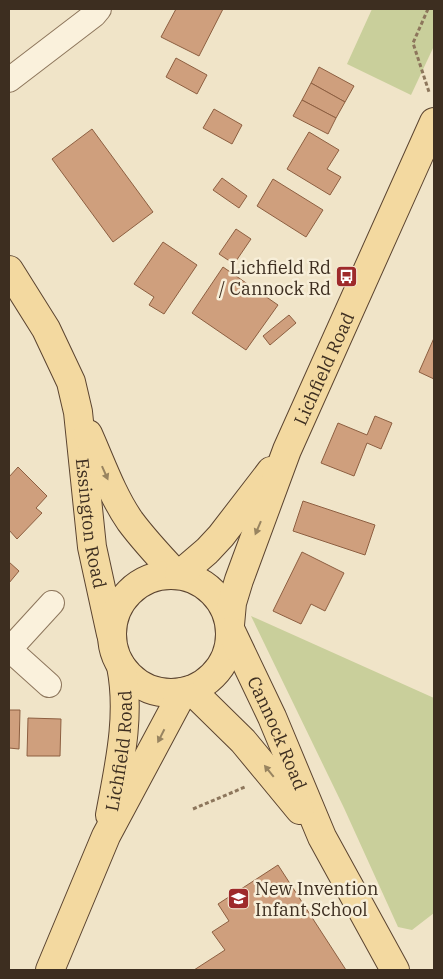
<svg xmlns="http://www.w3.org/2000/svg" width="443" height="979" viewBox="0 0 443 979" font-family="'IBM Plex Serif',serif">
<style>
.green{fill:#c9cf9b}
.building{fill:#cf9f7d;stroke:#8d5f41}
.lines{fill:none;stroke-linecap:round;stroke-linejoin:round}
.minor-casing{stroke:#8d765c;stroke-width:26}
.primary-casing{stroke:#5b4430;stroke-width:30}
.path{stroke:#8d765c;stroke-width:3;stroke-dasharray:4 2.5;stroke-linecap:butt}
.minor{stroke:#faf1dc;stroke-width:24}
.primary{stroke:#f3d9a0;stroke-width:28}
.oneway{fill:#988460}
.labels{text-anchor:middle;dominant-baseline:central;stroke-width:5;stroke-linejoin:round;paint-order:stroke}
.poi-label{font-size:18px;fill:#3d2e20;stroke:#f7eed8;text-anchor:end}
.street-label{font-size:18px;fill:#3d2e20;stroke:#f7eed8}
</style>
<rect width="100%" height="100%" fill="#f0e4c8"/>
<!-- green -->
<g class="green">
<path d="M 372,9 L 434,9 L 434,46 L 411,95 L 347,64 Z"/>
<path d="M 251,616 L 434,698 L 434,913 L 412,930 L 398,927 L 344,808 Z"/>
</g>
<!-- building -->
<g class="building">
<path d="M 176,9 L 223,9 L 199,56 L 161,37 Z"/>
<path d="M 176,58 L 207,75 L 197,94 L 166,77 Z"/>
<path d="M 319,67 L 354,86 L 345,102 L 311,83 Z"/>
<path d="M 311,83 L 345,102 L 336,118 L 302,100 Z"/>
<path d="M 302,100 L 336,118 L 328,134 L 293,116 Z"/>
<path d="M 214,109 L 242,125 L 232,144 L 203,128 Z"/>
<path d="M 92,129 L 153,212 L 113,242 L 52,159 Z"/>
<path d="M 309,132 L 339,150 L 327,169 L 341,177 L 330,195 L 287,169 Z"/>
<path d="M 222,178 L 247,196 L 239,208 L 213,190 Z"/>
<path d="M 273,179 L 323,210 L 306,237 L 257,206 Z"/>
<path d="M 236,229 L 251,239 L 234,264 L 219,254 Z"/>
<path d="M 163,242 L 197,265 L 164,314 L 149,305 L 154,297 L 134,284 Z"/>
<path d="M 223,267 L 278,305 L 246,350 L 192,313 Z"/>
<path d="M 289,315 L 296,323 L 270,345 L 263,336 Z"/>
<path d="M 434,338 L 434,379 L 419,372 Z"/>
<path d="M 375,416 L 392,423 L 381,449 L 367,443 L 354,476 L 321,463 L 338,423 L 367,435 Z"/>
<path d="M 18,467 L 47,496 L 36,508 L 42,513 L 17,539 L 9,530 L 9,477 Z"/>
<path d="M 303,501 L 375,525 L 365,555 L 293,531 Z"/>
<path d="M 302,552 L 344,573 L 325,611 L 311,604 L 301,624 L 273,611 Z"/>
<path d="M 9,562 L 19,571 L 9,583 Z"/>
<path d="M 9,710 L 20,710 L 19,749 L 9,748 Z"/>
<path d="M 28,718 L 61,719 L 60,756 L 27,756 Z"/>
<path d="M 278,865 L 346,970 L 194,970 L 225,950 L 212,932 L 229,921 L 218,904 Z"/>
</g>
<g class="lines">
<defs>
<g id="minor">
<path d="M 9,80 L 94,15 L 99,9"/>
<path d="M 9,649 L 49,685"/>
<path d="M 9,650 L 52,603"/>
</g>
<g id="primary">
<path id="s1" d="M 9,270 L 46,329 L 71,382 L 78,412 L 92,547 L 111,634"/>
<path d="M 88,434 C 101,463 112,495 130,521 C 144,540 160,557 176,574"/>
<circle cx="171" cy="634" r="59"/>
<path d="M 179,575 L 207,551 L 221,536 L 271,471"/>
<path id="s2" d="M 230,625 L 232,603 L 239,580 L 287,450 L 434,122"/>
<path id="s3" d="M 231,631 L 272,717 L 322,837 L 395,970"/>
<path d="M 191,690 L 243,741 L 300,810"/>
<path id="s4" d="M 110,815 C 119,766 131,716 121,666"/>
<path d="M 50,970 L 106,836 L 183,692"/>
</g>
</defs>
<!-- minor casing -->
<use href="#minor" class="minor-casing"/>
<!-- primary casing -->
<use href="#primary" class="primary-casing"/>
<!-- path -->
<g class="path">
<path d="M 428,9 L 413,43 L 429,92"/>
<path d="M 193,809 L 245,787"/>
</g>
<!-- minor -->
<use href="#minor" class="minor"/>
<!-- primary -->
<use href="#primary" class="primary"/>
</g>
<!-- one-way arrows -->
<defs><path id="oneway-solid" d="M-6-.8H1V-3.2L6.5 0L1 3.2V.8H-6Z" transform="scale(1.25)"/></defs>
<g class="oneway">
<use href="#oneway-solid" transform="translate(105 473) rotate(66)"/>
<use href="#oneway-solid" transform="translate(258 528) rotate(113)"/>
<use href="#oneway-solid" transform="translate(161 736) rotate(117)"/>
<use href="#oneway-solid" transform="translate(269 771) rotate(-129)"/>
</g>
<!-- icons -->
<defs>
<symbol id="bus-square" viewBox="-11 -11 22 22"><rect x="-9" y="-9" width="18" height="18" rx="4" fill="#9e2a2b" stroke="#f7eed8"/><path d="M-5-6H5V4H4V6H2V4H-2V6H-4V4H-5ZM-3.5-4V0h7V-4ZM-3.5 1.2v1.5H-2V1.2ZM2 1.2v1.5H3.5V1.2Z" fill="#fff"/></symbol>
<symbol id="school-square" viewBox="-11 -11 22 22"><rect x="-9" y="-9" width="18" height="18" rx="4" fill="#9e2a2b" stroke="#f7eed8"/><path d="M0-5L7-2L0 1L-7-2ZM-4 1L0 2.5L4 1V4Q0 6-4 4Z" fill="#fff"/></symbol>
</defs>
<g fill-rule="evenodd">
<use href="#bus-square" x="334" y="264" width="25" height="25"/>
<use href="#school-square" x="226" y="886" width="25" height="25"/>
</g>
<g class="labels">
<!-- poi labels -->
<g class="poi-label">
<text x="331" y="267">Lichfield Rd<tspan x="331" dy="21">/ Cannock Rd</tspan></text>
<text x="255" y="888" text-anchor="start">New Invention<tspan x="255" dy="21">Infant School</tspan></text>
</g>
<!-- street labels -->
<g class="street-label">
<text stroke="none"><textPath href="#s2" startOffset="274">Lichfield Road</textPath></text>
<text stroke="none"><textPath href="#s1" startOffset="271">Essington Road</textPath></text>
<text stroke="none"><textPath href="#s3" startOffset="112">Cannock Road</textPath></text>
<text stroke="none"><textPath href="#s4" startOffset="65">Lichfield Road</textPath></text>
</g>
</g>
<!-- border -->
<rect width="443" height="979" fill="none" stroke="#3d2e20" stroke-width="20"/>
</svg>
